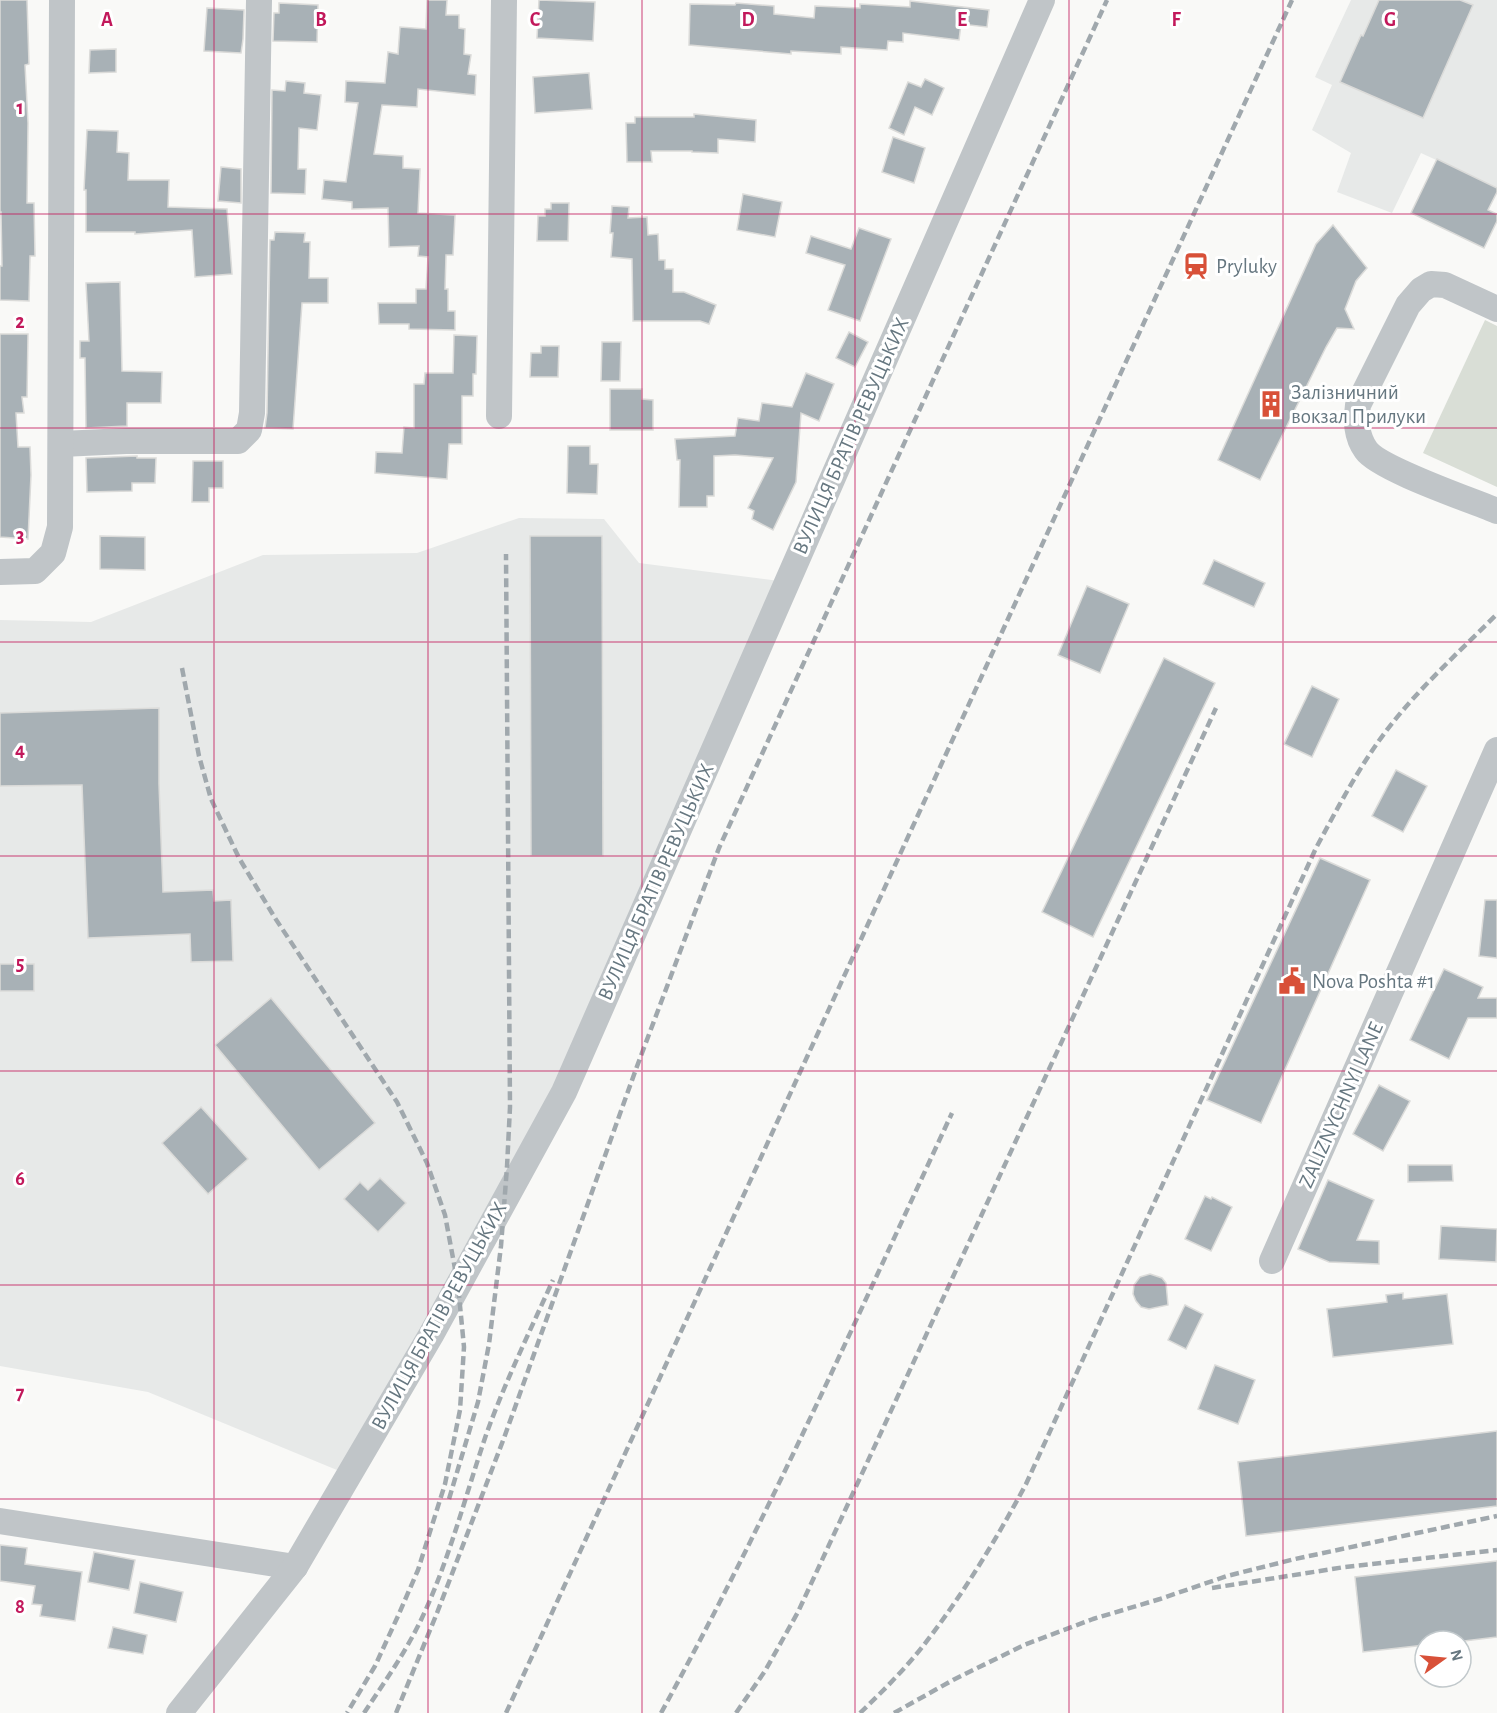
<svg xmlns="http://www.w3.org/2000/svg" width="1497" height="1713" viewBox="0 0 1497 1713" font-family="'Alegreya Sans',sans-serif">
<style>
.built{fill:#e7e9e8}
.green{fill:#d9ded6}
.building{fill:#a8b1b6;stroke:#dbdbd9;stroke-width:1.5}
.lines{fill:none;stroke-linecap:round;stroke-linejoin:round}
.minor{stroke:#c0c5c8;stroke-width:26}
.rail{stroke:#a0a8ad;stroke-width:4.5;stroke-dasharray:9 4.5;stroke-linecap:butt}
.grid{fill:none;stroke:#c2185b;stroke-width:1.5;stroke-opacity:0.55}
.labels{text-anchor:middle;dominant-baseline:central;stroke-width:6;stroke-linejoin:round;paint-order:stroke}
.poi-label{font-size:21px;fill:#667780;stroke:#fff;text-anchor:start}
.street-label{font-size:21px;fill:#667780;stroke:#fff}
.grid-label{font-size:20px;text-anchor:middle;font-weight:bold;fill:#c2185b;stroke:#fff;stroke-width:6;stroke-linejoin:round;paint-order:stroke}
</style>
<rect width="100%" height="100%" fill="#f9f9f7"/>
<!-- built -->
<g class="built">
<path d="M 1351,0 L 1497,0 L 1497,188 L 1421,153 L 1392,213 L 1337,192 L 1351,153 L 1312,130 L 1332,85 L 1315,77 Z"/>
<path d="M 519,518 L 604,519 L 639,563 L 787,582 L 564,1092 L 349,1475 L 148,1392 L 0,1366 L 0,620 L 91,622 L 263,555 L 417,553 Z"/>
</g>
<!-- green -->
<path class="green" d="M 1485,320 L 1497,326 L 1497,487 L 1423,453 Z"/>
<!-- building -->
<g class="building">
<path d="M 0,0 L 27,0 L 29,64 L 25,65 L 28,123 L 27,203 L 34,203 L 35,256 L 30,256 L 29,301 L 0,300 L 0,266 L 2,266 L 1,212 L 0,212 Z"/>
<path d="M 427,0 L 447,0 L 446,15 L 459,15 L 459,28 L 465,29 L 464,54 L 471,55 L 468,74 L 476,75 L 475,95 L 418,89 L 417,107 L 382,105 L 374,154 L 403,156 L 403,168 L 420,169 L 418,213 L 455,215 L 453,255 L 446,255 L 445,289 L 448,289 L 448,311 L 455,311 L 455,330 L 409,329 L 409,324 L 379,324 L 378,303 L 416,303 L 416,289 L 426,289 L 428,257 L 418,256 L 419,246 L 389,247 L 388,208 L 352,209 L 352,202 L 322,199 L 324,180 L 346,182 L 358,103 L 345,102 L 346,81 L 385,83 L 388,52 L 398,54 L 400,27 L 426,29 Z"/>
<path d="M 539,0 L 595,2 L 593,41 L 537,38 Z"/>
<path d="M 1379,0 L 1460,0 L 1473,5 L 1423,118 L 1340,82 L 1361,35 L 1363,36 Z"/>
<path d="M 910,1 L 989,10 L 987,27 L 961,24 L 959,40 L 903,33 L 903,42 L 888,41 L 887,50 L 841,47 L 841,54 L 791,51 L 791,54 L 689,45 L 690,4 L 735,5 L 736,3 L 774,6 L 774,14 L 814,18 L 815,6 L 860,8 L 860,4 L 910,7 Z"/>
<path d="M 279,3 L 318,5 L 317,42 L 273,41 L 274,13 L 279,13 Z"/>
<path d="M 207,8 L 244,10 L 243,39 L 241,53 L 204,51 Z"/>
<path d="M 116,49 L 116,72 L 89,73 L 90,50 Z"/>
<path d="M 589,73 L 592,109 L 535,113 L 533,77 Z"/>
<path d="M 925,79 L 944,88 L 932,115 L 915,107 L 904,135 L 889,128 L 908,82 L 921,87 Z"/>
<path d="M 286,81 L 305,83 L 304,93 L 321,95 L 317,130 L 299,128 L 298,169 L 306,169 L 305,194 L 271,193 L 272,90 L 285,91 Z"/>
<path d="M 694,114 L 756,120 L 755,142 L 718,139 L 718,153 L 692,152 L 692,151 L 651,151 L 652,162 L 627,162 L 626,123 L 635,123 L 635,117 L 694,117 Z"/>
<path d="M 87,130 L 118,131 L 117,152 L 129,153 L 128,180 L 169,180 L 168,207 L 227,209 L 232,274 L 195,277 L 192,230 L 135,234 L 135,232 L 86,232 L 86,190 L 84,190 Z"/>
<path d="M 893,137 L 925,148 L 914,183 L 882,172 Z"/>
<path d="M 1437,159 L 1497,188 L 1497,192 L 1488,210 L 1497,214 L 1497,221 L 1484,248 L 1411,213 Z"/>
<path d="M 221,167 L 241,169 L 241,203 L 218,201 Z"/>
<path d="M 743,194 L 782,202 L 775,237 L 737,230 Z"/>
<path d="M 551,203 L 569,203 L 568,241 L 537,241 L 538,216 L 545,216 L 545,209 L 551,209 Z"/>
<path d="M 612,206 L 629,207 L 628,218 L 647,217 L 648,235 L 658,234 L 659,260 L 665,260 L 665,269 L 673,269 L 673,292 L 684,292 L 716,305 L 709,324 L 700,321 L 633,321 L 632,259 L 611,257 L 613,233 L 610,233 Z"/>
<path d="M 1333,225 L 1367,268 L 1356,281 L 1345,309 L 1354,329 L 1337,328 L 1326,347 L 1260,480 L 1218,460 L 1316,244 Z"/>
<path d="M 859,228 L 891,239 L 860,321 L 828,310 L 845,265 L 806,253 L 811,236 L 851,249 Z"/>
<path d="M 275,232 L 305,233 L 304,242 L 310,242 L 309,278 L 328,278 L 328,303 L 302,303 L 293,429 L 265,428 L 267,413 L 270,240 L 274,240 Z"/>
<path d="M 120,282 L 122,371 L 162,372 L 161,403 L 127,403 L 127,426 L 86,428 L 85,358 L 80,358 L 80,341 L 89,341 L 86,283 Z"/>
<path d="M 849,332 L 868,342 L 855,367 L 836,358 Z"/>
<path d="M 0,334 L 28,334 L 27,397 L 22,397 L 24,413 L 16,413 L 18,447 L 30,447 L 31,475 L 28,539 L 0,537 Z"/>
<path d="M 454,335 L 477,336 L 476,374 L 473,374 L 473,396 L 462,396 L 462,444 L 449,444 L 447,479 L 375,473 L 376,452 L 402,453 L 404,427 L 414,428 L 414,384 L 424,384 L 425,373 L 453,373 Z"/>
<path d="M 602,342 L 621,342 L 620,381 L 601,381 Z"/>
<path d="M 541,346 L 559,346 L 558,377 L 530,377 L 531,353 L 541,353 Z"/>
<path d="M 806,373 L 834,384 L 819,421 L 801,413 L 796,482 L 773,530 L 752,519 L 754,511 L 748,508 L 773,458 L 735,455 L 714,456 L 714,496 L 707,496 L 707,507 L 679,507 L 680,460 L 677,460 L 675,439 L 735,436 L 738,418 L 759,421 L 762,403 L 792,407 Z"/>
<path d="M 610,389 L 642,389 L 642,399 L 653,400 L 653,430 L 610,430 Z"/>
<path d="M 568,446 L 590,446 L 590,464 L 598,464 L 597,494 L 567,493 Z"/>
<path d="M 137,456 L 137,458 L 156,458 L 155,483 L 132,483 L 132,491 L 87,492 L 86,458 Z"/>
<path d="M 193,461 L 223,461 L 223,488 L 209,488 L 209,502 L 192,502 Z"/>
<path d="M 100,536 L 145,537 L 145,570 L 100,569 Z"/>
<path d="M 530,536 L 602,536 L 603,856 L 531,856 Z"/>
<path d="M 1214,560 L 1265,583 L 1254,607 L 1203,584 Z"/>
<path d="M 1087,586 L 1129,604 L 1100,673 L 1058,655 Z"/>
<path d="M 1164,658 L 1215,683 L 1093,937 L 1042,912 Z"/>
<path d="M 1312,686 L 1339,699 L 1312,757 L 1284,744 Z"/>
<path d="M 159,708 L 159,784 L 163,892 L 213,890 L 214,901 L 231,900 L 233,961 L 191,962 L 190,934 L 88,938 L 82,785 L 0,786 L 0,713 Z"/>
<path d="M 1396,770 L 1427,786 L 1403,832 L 1372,816 Z"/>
<path d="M 1320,858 L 1370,880 L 1261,1123 L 1207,1100 Z"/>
<path d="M 1485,900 L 1497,900 L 1497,958 L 1479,956 Z"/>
<rect x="0" y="964" width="34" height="27"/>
<path d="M 1444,969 L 1483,987 L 1478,998 L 1497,998 L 1497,1018 L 1468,1018 L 1449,1059 L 1410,1040 Z"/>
<path d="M 271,998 L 375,1123 L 319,1170 L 215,1045 Z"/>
<path d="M 1379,1085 L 1410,1101 L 1383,1151 L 1353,1134 Z"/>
<path d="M 201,1107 L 248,1159 L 208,1194 L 162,1143 Z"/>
<path d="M 1408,1165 L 1452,1165 L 1453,1181 L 1408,1182 Z"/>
<path d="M 380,1178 L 406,1203 L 378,1232 L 344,1199 L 360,1182 L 368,1190 Z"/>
<path d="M 1328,1180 L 1374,1200 L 1357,1240 L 1379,1241 L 1379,1264 L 1329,1262 L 1298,1249 Z"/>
<path d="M 1205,1196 L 1211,1199 L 1212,1197 L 1232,1207 L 1211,1251 L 1185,1239 Z"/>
<path d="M 1441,1226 L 1497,1229 L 1496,1262 L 1439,1259 Z"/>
<path d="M 1150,1274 L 1162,1278 L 1166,1283 L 1168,1305 L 1149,1309 L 1141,1307 L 1136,1301 L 1133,1294 L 1134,1285 L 1140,1277 Z"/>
<path d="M 1403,1293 L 1403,1299 L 1447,1294 L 1453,1344 L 1333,1357 L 1327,1309 L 1387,1302 L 1386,1295 Z"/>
<path d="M 1185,1305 L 1203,1314 L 1186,1349 L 1168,1340 Z"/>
<path d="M 1215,1365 L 1255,1380 L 1238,1424 L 1198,1409 Z"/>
<path d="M 1497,1431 L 1497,1506 L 1246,1536 L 1238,1462 Z"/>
<path d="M 0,1545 L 27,1548 L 25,1564 L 82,1572 L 75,1621 L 40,1616 L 42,1605 L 32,1604 L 35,1586 L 0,1581 Z"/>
<path d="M 94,1552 L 135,1560 L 129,1590 L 88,1582 Z"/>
<path d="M 1497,1561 L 1497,1637 L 1464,1641 L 1425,1641 L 1425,1645 L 1363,1652 L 1355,1577 Z"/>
<path d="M 140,1582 L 183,1592 L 176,1622 L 134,1613 Z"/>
<path d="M 113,1627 L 147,1635 L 143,1654 L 108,1648 Z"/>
</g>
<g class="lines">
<!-- minor -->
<g class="minor">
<path d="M 1497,309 L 1445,285 L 1431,284 L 1421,290 L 1408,305 L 1358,405 C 1356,421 1356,436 1366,450 C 1379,469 1471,500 1497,511"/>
<path d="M 499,416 L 504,0"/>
<path d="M 61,444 L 126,441 L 238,441 L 249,430 L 252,413 L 259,0"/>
<path d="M 0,572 L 35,571 L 53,553 L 60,527 L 62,0"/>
<path d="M 1272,1261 L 1497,750"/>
<path d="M 0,1521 L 295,1567"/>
<path d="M 179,1713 L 295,1567 L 431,1335 L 564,1092 L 1042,0"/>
</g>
<!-- rail -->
<g class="rail">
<path d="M 182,668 L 199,756 L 211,799 L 239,858 L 275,918 L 397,1102 L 427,1163 L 445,1215 L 458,1285 L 464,1347 L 460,1410 L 445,1484 L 418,1570 L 398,1616 L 375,1666 L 347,1713"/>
<path d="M 449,1499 L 478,1402 L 489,1344 L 501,1246 L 507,1167 L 510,1107 L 506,554"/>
<path d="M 1212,1588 L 1345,1567 L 1497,1550"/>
<path d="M 364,1713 C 384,1683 405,1653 421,1620 C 449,1561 465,1497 486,1435 C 505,1382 530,1331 553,1280"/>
<path d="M 396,1713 L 437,1613 L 504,1438 L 636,1069 L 719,848 L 1107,0"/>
<path d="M 506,1713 L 1292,0"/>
<path d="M 661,1713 C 768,1518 858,1315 952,1113"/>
<path d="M 736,1713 L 765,1671 L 798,1612 L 1216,708"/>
<path d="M 860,1713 C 882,1692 904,1670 923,1646 C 962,1596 996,1540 1026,1484 L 1316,848 C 1335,813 1353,778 1376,745 C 1409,697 1456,655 1497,614"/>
<path d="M 894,1713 L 953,1680 L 1024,1645 L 1093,1619 L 1160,1599 L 1227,1576 L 1295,1559 L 1497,1516"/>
</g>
</g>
<!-- grid -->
<path class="grid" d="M 214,0 L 214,1713M 428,0 L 428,1713M 642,0 L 642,1713M 855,0 L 855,1713M 1069,0 L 1069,1713M 1283,0 L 1283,1713M 0,214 L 1497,214M 0,428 L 1497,428M 0,642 L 1497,642M 0,856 L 1497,856M 0,1071 L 1497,1071M 0,1285 L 1497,1285M 0,1499 L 1497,1499"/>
<!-- icons -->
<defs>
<symbol id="station-bare" viewBox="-9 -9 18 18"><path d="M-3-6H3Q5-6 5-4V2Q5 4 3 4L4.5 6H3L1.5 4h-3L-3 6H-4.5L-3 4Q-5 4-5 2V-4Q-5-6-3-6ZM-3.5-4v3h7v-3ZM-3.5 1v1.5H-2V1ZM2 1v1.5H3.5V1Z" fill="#d85038" stroke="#fff" stroke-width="2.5" paint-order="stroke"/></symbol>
<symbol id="building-bare" viewBox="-9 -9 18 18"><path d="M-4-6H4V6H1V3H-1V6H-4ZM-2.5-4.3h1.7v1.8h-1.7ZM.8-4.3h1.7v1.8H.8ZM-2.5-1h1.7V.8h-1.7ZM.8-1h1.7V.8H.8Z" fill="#d85038" stroke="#fff" stroke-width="2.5" paint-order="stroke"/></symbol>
<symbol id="civic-bare" viewBox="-9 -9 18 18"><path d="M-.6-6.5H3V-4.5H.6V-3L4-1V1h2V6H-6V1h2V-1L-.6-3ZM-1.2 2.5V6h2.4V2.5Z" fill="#d85038" stroke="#fff" stroke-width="2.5" paint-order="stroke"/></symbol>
</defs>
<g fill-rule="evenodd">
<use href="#station-bare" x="1177" y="247" width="38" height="38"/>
<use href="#building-bare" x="1252" y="385" width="38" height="38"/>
<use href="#civic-bare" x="1273" y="962" width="38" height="38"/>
</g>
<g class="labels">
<!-- poi labels -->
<g class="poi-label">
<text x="1216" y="266">Pryluky</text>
<text x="1291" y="392">Залізничний<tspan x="1291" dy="24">вокзал Прилуки</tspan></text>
<text x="1312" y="981">Nova Poshta #1</text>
</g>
<!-- street labels -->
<g class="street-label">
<text transform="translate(851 436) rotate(-66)">ВУЛИЦЯ БРАТІВ РЕВУЦЬКИХ</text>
<text transform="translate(656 882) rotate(-66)">ВУЛИЦЯ БРАТІВ РЕВУЦЬКИХ</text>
<text transform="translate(1341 1105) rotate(-66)">ZALIZNYCHNYI LANE</text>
<text transform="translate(439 1316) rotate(-61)">ВУЛИЦЯ БРАТІВ РЕВУЦЬКИХ</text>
</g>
</g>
<g class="grid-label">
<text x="107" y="26">A</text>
<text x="321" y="26">B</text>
<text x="535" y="26">C</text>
<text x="748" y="26">D</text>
<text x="962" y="26">E</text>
<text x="1176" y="26">F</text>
<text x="1390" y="26">G</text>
<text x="20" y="114">1</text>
<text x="20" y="328">2</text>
<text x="20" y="542">3</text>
<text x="20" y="756">4</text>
<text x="20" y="970">5</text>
<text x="20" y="1185">6</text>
<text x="20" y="1399">7</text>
<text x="20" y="1613">8</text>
</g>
<!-- north arrow -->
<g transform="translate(1443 1659) rotate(75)"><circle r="28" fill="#ffffff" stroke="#c2c9cc" stroke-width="1.5"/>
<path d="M0-4.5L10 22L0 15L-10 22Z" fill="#d85038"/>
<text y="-9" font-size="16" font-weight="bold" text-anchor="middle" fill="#667780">N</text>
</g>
</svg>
